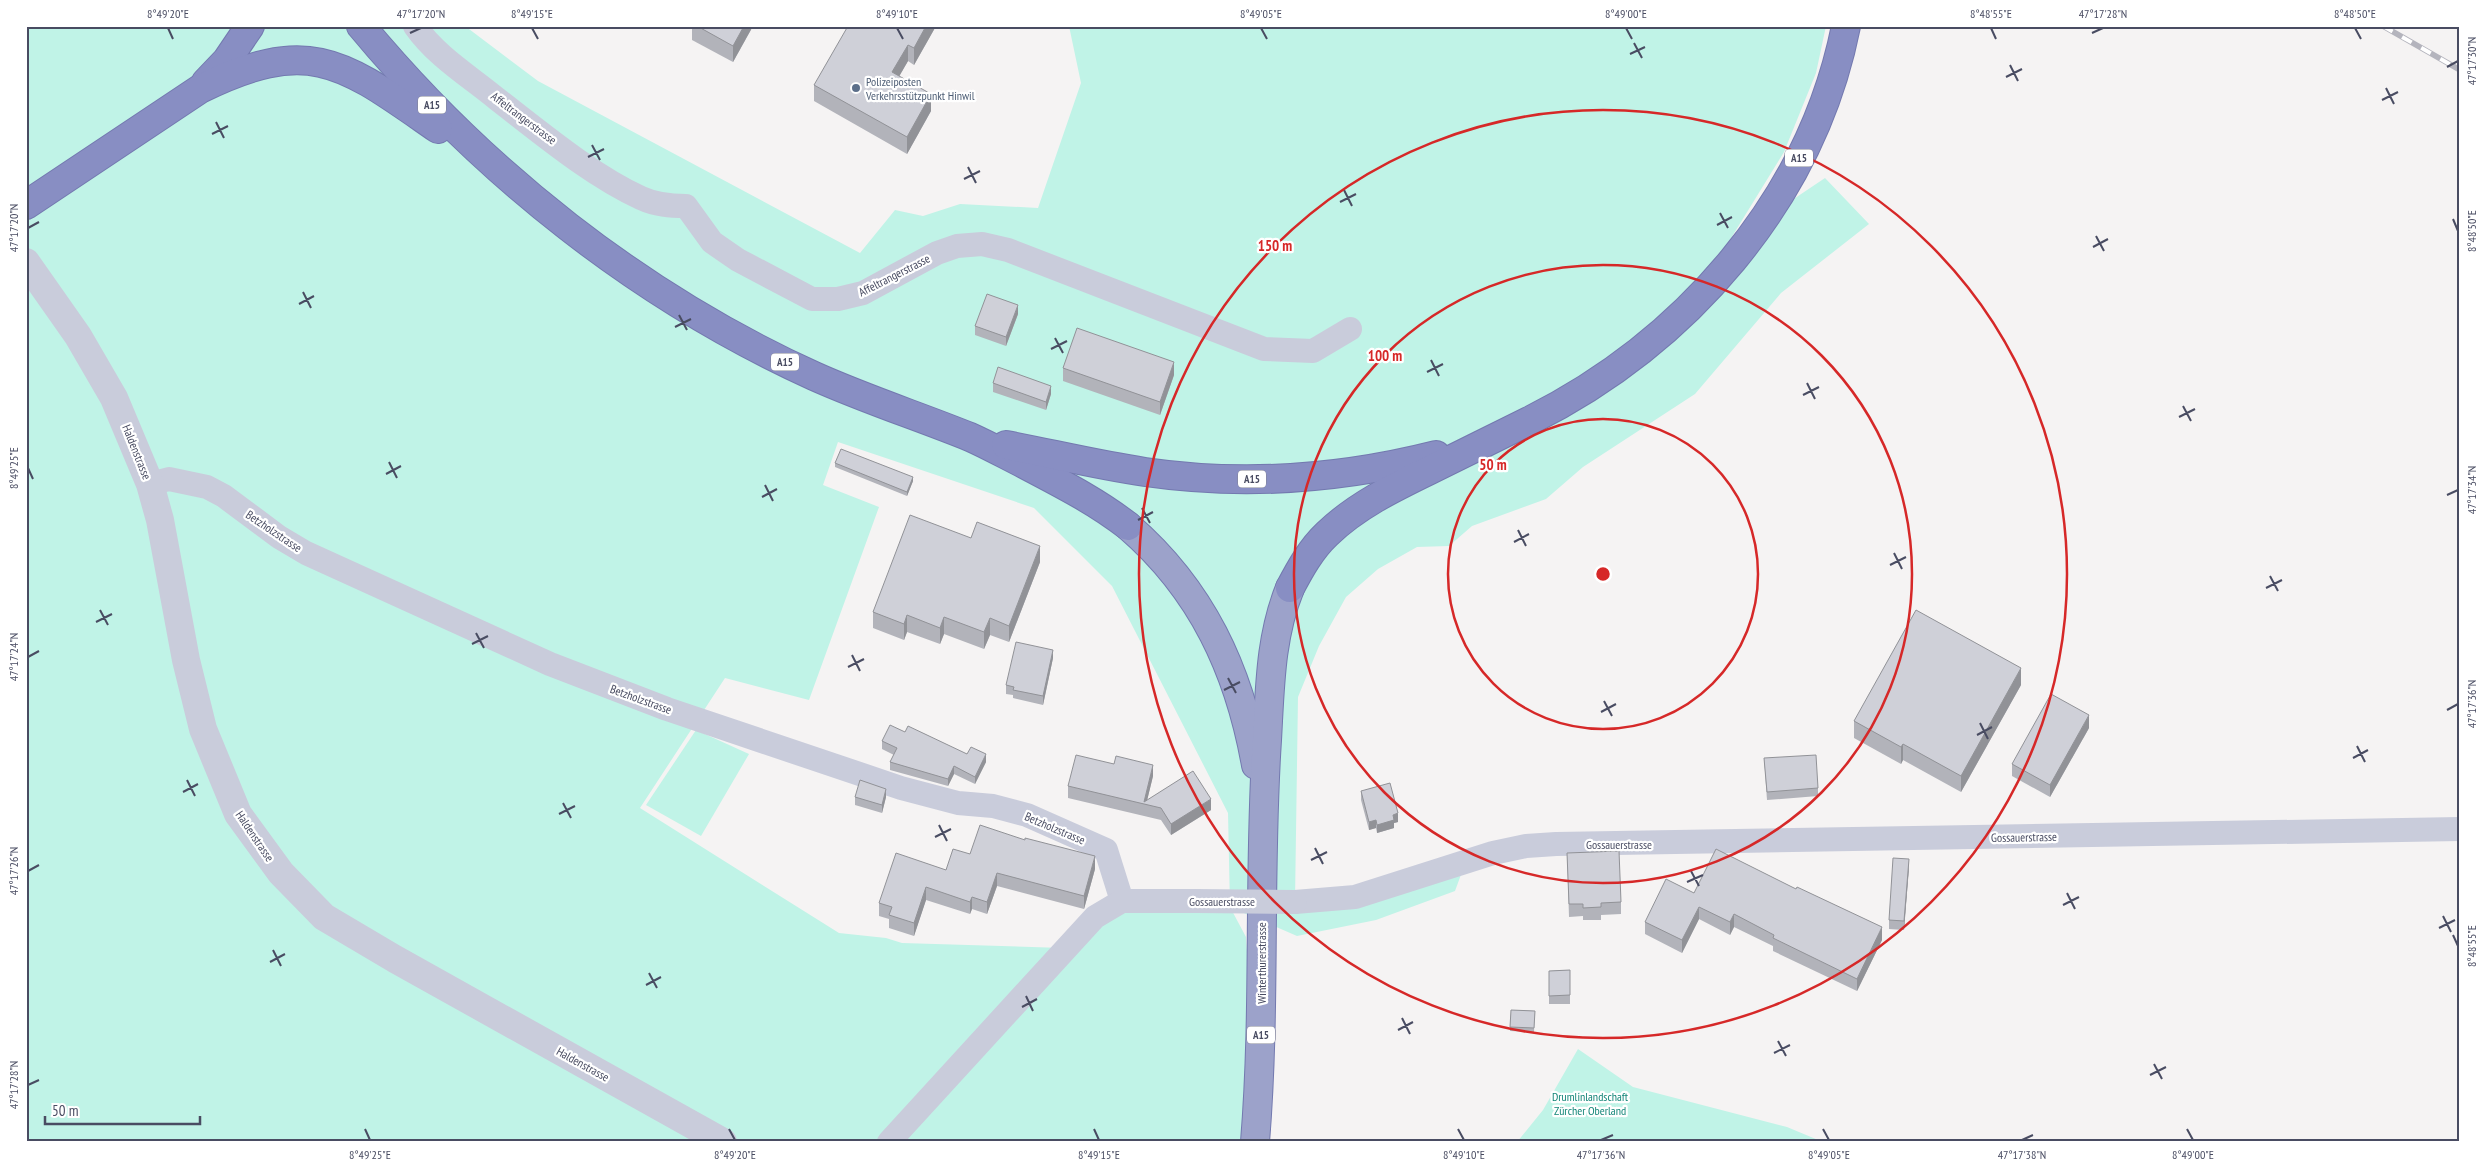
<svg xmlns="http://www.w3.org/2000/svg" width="2486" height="1168" viewBox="0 0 2486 1168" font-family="'PT Sans Narrow',sans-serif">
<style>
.green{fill:#c0f3e7;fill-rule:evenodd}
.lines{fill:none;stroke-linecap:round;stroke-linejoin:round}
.trunk-casing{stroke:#7379af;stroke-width:30}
.motorway-casing{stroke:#7379af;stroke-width:30}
.minor{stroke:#c9ccdb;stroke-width:24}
.tertiary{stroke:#c9ccdb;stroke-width:28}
.trunk{stroke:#9ca2ca;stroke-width:28}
.motorway{stroke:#888ec3;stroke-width:28}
.rail-casing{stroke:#b4b4bd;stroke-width:5.5}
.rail{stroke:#fff;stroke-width:4;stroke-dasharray:11;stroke-linecap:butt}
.minor-bridge{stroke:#c9ccdb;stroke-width:24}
.wall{fill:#b2b3ba}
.shaded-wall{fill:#919297}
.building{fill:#cfd0d8;stroke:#919297}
.ticks{fill:none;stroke:#494c62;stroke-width:2}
.ring{fill:none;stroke:#d62828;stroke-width:2.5}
.service-dot{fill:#5c6f8a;stroke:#fff;stroke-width:2}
.labels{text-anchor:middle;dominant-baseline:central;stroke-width:4.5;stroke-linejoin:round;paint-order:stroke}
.shield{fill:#fff;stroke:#808291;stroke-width:1}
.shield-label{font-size:11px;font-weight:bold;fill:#494c62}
.service-label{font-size:12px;fill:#4e5e75;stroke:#fff;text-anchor:start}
.street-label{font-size:12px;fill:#494c62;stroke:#fff}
.park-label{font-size:12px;fill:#128577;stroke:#fff}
.centre{fill:#d62828;stroke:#fff;stroke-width:2.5}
.ring-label{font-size:15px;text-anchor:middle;font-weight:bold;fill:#d62828;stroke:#fff;stroke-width:4.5;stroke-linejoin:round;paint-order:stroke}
.neatline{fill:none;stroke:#494c62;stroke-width:2}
.ticks-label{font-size:12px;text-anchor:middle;fill:#494c62}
</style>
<rect width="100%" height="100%" fill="#f5f3f3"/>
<!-- green -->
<g class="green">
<path d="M 26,26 L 465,26 L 538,81 L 860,253 L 895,210 L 923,216 L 960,204 L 1038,208 L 1081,83 L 1069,26 L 1826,26 L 1816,73 L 1784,152 L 1728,243 L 1825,178 L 1869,224 L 1781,293 L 1695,394 L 1583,467 L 1546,499 L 1472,526 L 1449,546 L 1417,547 L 1378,569 L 1346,597 L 1319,646 L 1298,697 L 1295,901 L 1466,861 L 1455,891 L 1376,920 L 1297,936 L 1230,907 L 1246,937 L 1258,1107 L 1255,1142 L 26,1142 ZM 838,442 L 1034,508 L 1112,586 L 1228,813 L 1230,907 L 1122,901 L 1064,948 L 902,943 L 886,938 L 839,933 L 640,808 L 725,678 L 809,700 L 879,507 L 823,485 Z"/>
<path d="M 696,730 L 749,754 L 701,836 L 646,805 Z"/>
<path d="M 1578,1049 L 1633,1087 L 1787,1127 L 1823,1142 L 1517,1142 L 1543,1110 Z"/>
</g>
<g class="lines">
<defs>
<g id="trunk">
<path d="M 1128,526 C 1202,590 1239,670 1256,765"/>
<path d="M 1255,1142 C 1266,1008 1258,874 1267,740 C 1270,688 1270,637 1290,588"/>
</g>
<g id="motorway">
<path d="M 361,26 C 483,173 640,297 814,376 C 865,399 918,416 970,437 C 988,445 1006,455 1024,464 C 1060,483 1096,501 1128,526"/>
<path d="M 206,82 L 227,60 L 250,26"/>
<path d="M 26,205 L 200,89 C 312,34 344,64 438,129"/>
<path d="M 1006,445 C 1053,454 1098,465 1145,472 C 1242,486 1341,479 1436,455"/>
<path d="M 1290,588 C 1300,569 1311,549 1327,534 C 1357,505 1395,487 1432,469 C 1464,453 1497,437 1529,421 C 1685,343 1811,201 1846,26"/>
</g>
</defs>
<!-- trunk casing -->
<use href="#trunk" class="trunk-casing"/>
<!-- motorway casing -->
<use href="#motorway" class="motorway-casing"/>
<!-- minor -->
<g class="minor">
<path d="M 415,26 C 436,56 469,76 497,99 C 541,133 591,175 641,198 C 656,205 670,206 686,206 L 712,242 L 738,260 L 812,299 L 838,299 L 863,293 L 937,253 L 957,246 L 982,244 L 1008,250 L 1264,349 L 1313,351 L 1350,329"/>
<path d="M 150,484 L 169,479 L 207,487 L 224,496 L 279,537 L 306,553 L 550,664 L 667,709 L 901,788 L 958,803 L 993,806 L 1027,815 L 1106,850 L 1122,901"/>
<path d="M 1295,902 L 1355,897 L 1493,853 L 1526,846 L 1556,844 L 2460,829"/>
<path d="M 889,1142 L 1095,917 L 1122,901 L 1197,901"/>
</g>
<!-- tertiary -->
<path class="tertiary" d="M 26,262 L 78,336 L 114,398 L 150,484 L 160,520 L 186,660 L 203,729 L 238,814 L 281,873 L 324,917 L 395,959 L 723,1142"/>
<!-- trunk -->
<use href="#trunk" class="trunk"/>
<!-- motorway -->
<use href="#motorway" class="motorway"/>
<defs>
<path id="rail" d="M 2383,26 L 2460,70"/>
</defs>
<!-- rail casing -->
<use href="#rail" class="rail-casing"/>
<!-- rail -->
<use href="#rail" class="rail"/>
<!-- minor-bridge -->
<path class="minor-bridge" d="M 1197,901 L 1295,902"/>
</g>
<!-- wall -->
<g class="wall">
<path d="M 692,26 L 753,26 L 733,62 L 692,40 Z"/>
<path d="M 936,26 L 914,65 L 908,61 L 899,76 L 931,111 L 907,154 L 814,101 L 814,85 Z"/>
<path d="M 1018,314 L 1006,346 L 975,335 L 975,326 Z"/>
<path d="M 1063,368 L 1174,375 L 1160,415 L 1063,381 Z"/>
<path d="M 993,383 L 1051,394 L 1046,410 L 993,392 Z"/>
<path d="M 835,463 L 913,481 L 907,496 L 835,467 Z"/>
<path d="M 971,538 L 1040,562 L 1009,642 L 990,635 L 984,649 L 944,634 L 940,644 L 907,632 L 904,640 L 873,628 L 873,612 Z"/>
<path d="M 1053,658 L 1043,705 L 1013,698 L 1013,695 L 1006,694 L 1006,685 Z"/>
<path d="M 2021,685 L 1961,792 L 1903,760 L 1901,764 L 1854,738 L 1854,721 Z"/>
<path d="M 2089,728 L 2050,797 L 2012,776 L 2012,764 Z"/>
<path d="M 905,732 L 967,754 L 986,762 L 975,784 L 954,774 L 948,786 L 890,770 L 890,762 L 894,755 L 882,749 L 882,741 Z"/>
<path d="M 1764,758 L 1818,788 L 1818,796 L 1767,800 Z"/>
<path d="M 1153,776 L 1147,800 L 1211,810 L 1171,835 L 1161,820 L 1068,798 L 1068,786 Z"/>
<path d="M 1361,791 L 1398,822 L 1394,823 L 1394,828 L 1377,833 L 1376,828 L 1369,830 L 1361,800 Z"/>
<path d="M 855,797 L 886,797 L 882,813 L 855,805 Z"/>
<path d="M 1567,853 L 1621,902 L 1621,914 L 1601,915 L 1601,920 L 1583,920 L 1583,916 L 1569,917 Z"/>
<path d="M 970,854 L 1095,869 L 1084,909 L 997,886 L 987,914 L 972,909 L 970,914 L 926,900 L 914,936 L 889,928 L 889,919 L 879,916 L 879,903 L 946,870 Z"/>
<path d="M 1909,867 L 1904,930 L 1889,929 L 1889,920 Z"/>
<path d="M 1694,893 L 1882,940 L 1857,991 L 1773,951 L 1773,946 L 1734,927 L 1730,935 L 1699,919 L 1682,953 L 1645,934 L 1645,922 Z"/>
<path d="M 1570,970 L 1570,1004 L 1549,1004 L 1549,971 Z"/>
<path d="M 1511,1010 L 1535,1011 L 1534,1032 L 1510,1031 Z"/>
</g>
<!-- shaded-wall -->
<g class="shaded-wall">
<path d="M 744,26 L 753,26 L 733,62 L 733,46 Z"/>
<path d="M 926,26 L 936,26 L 914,65 L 914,48 Z"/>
<path d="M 908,45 L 908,61 L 892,89 L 892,72 Z"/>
<path d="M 931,94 L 931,111 L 907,154 L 907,137 Z"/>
<path d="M 1018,305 L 1018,314 L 1006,346 L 1006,337 Z"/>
<path d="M 1174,362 L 1174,375 L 1160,415 L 1160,402 Z"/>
<path d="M 1051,386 L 1051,394 L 1046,410 L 1046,402 Z"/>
<path d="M 913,477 L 913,481 L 907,496 L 907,492 Z"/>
<path d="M 1040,546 L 1040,562 L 1009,642 L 1009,626 Z"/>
<path d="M 907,615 L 907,632 L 904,640 L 904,624 Z"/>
<path d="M 944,617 L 944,634 L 940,644 L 940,628 Z"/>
<path d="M 990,618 L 990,635 L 984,649 L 984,632 Z"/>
<path d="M 1053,650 L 1053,658 L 1043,705 L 1043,696 Z"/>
<path d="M 2021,668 L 2021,685 L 1961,792 L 1961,776 Z"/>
<path d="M 2089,715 L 2089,728 L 2050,797 L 2050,785 Z"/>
<path d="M 1903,744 L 1903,760 L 1901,764 L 1901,747 Z"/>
<path d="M 986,754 L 986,762 L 975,784 L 975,777 Z"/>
<path d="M 1153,765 L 1153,776 L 1146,805 L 1144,802 Z"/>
<path d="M 954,766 L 954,774 L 948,786 L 948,779 Z"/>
<path d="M 886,789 L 886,797 L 882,813 L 882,805 Z"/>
<path d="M 1211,799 L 1211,810 L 1171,835 L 1171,824 Z"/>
<path d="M 1398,813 L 1398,822 L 1394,823 L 1394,828 L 1377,833 L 1377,825 L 1393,815 Z"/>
<path d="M 1376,820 L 1376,828 L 1369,830 L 1369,822 Z"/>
<path d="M 1095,856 L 1095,869 L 1084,909 L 1084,896 Z"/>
<path d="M 1909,859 L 1909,867 L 1904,930 L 1904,921 Z"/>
<path d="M 997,873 L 997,886 L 987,914 L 987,902 Z"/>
<path d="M 926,887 L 926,900 L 914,936 L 914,923 Z"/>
<path d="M 972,897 L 972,909 L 970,914 L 970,902 Z"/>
<path d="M 1699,907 L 1699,919 L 1682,953 L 1682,940 Z"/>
<path d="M 1734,914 L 1734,927 L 1730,935 L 1730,922 Z"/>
<path d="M 1882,927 L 1882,940 L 1857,991 L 1857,979 Z"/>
</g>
<!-- building -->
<g class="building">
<path d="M 697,26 L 744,26 L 733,46 Z"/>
<path d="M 848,26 L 926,26 L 914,48 L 908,45 L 892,72 L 931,94 L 907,137 L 814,85 Z"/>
<path d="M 987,294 L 1018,305 L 1006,337 L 975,326 Z"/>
<path d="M 1077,328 L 1174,362 L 1160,402 L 1063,368 Z"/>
<path d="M 998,367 L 1051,386 L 1046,402 L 993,383 Z"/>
<path d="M 841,449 L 913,477 L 907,492 L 835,463 Z"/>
<path d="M 910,515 L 971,538 L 977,522 L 1040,546 L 1009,626 L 990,618 L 984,632 L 944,617 L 940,628 L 907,615 L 904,624 L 873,612 Z"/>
<path d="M 1916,610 L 2021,668 L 1961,776 L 1903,744 L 1901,747 L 1854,721 Z"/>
<path d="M 1016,642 L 1053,650 L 1043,696 L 1013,690 L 1014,687 L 1006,685 Z"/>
<path d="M 2051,694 L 2089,715 L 2050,785 L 2012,764 Z"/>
<path d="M 890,725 L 905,732 L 908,726 L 967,754 L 971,747 L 986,754 L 975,777 L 954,766 L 948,779 L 890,762 L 897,748 L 882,741 Z"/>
<path d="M 1076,755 L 1114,764 L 1116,756 L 1153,765 L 1144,802 L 1193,771 L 1211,799 L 1171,824 L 1161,808 L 1068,786 Z"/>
<path d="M 1816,755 L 1818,788 L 1767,792 L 1764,758 Z"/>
<path d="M 860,780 L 886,789 L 882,805 L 855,797 Z"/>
<path d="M 1390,783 L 1398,813 L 1393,815 L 1394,820 L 1377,825 L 1376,820 L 1369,822 L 1361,791 Z"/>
<path d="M 980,825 L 1025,840 L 1025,838 L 1095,856 L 1084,896 L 997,873 L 987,902 L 972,897 L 970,902 L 926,887 L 914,923 L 889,915 L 892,907 L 879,903 L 896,853 L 946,870 L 953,849 L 970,854 Z"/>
<path d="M 1716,849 L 1796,889 L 1797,887 L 1882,927 L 1857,979 L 1773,938 L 1774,935 L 1734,914 L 1730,922 L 1699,907 L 1682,940 L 1645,922 L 1666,879 L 1694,893 Z"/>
<path d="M 1619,851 L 1621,902 L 1601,903 L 1601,907 L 1583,908 L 1583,904 L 1569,904 L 1567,853 Z"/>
<path d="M 1893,858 L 1909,859 L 1904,921 L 1889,920 Z"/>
<path d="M 1570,970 L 1570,995 L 1549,996 L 1549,971 Z"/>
<path d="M 1511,1010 L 1535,1011 L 1534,1028 L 1510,1027 Z"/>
</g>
<!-- ticks -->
<path class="ticks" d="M 168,28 L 173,39M 532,28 L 538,39M 897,28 L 903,39M 1261,28 L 1267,39M 1626,28 L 1632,39M 1991,28 L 1996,39M 2355,28 L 2361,39M 410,33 L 421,28M 2092,33 L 2103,28M 1634,43 L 1642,58M 1630,54 L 1645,47M 2010,65 L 2018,81M 2447,67 L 2458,61M 2006,77 L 2022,69M 2386,88 L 2394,104M 2382,100 L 2398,92M 216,122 L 224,138M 212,134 L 228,126M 592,145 L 600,160M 588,157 L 604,149M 968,167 L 976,183M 964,179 L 980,171M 1344,190 L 1352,206M 1340,202 L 1356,194M 1720,213 L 1728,228M 2453,219 L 2458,231M 1717,225 L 1732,217M 28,228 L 39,222M 2096,236 L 2104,251M 2093,247 L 2108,239M 303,292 L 311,308M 299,304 L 314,296M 679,315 L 687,330M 675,327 L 691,319M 1055,338 L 1063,353M 1051,349 L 1067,341M 1431,360 L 1439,376M 1427,372 L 1443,364M 1807,383 L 1815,399M 1803,395 L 1819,387M 2183,406 L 2191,421M 2179,417 L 2195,409M 389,462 L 397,478M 28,468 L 33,479M 386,474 L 401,466M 765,485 L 773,501M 2447,495 L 2458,490M 762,497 L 777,489M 1142,508 L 1150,523M 1138,520 L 1153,512M 1518,530 L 1526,546M 1514,542 L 1529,534M 1894,553 L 1902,569M 1890,565 L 1906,557M 2270,576 L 2278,591M 2266,588 L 2282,580M 100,610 L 108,625M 96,622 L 112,614M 476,633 L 484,648M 472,644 L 488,636M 852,655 L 860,671M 28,657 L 39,651M 848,667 L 864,659M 1228,678 L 1236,693M 1224,690 L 1240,682M 1604,701 L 1612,716M 2447,710 L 2458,704M 1601,712 L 1616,704M 1980,723 L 1988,739M 1977,735 L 1992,727M 2357,746 L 2365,762M 2353,758 L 2368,750M 187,780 L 195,796M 183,792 L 198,784M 563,803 L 571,818M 559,814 L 575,806M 939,825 L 947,841M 935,837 L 951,829M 1315,848 L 1323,864M 1311,860 L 1327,852M 28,871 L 39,865M 1691,871 L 1699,886M 1687,882 L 1703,875M 2067,893 L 2075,909M 2063,905 L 2079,897M 2443,916 L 2451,932M 2439,928 L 2455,920M 2453,935 L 2458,946M 273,950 L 281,966M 270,962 L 285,954M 649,973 L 657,988M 646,985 L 661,977M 1026,996 L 1033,1011M 1022,1007 L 1037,999M 1402,1018 L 1410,1034M 1398,1030 L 1413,1022M 1778,1041 L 1786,1056M 1774,1053 L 1790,1045M 2154,1064 L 2162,1079M 2150,1075 L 2166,1067M 28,1085 L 39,1080M 365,1129 L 370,1140M 729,1129 L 735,1140M 1094,1129 L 1099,1140M 1458,1129 L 1464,1140M 1823,1129 L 1829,1140M 2187,1129 L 2193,1140M 1601,1140 L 1613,1135M 2022,1140 L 2033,1135"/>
<!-- distance rings -->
<g class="ring">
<circle cx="1603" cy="574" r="155"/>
<circle cx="1603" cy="574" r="309"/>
<circle cx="1603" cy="574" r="464"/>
</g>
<!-- markers -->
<circle class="service-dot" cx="856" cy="88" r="5"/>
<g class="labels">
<!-- shield labels -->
<g class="shield">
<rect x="418" y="96.5" width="28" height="17" rx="4"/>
<rect x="1785" y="149.5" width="28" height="17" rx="4"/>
<rect x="771" y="353.5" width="28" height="17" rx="4"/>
<rect x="1238" y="470.5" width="28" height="17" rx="4"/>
<rect x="1247" y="1026.5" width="28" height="17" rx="4"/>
</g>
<g class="shield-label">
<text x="432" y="105">A15</text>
<text x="1799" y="158">A15</text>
<text x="785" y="362">A15</text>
<text x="1252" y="479">A15</text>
<text x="1261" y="1035">A15</text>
</g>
<!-- service labels -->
<g class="service-label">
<text x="866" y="81">Polizeiposten<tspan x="866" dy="14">Verkehrsstützpunkt Hinwil</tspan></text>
</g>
<!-- street labels -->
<g class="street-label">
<text transform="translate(524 118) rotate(37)">Affeltrangerstrasse</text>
<text transform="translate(894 275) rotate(-27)">Affeltrangerstrasse</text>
<text transform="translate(137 452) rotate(68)">Haldenstrasse</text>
<text transform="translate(274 531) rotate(34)">Betzholzstrasse</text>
<text transform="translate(641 699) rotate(20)">Betzholzstrasse</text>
<text transform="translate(1055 828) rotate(23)">Betzholzstrasse</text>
<text transform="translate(255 836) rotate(56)">Haldenstrasse</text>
<text transform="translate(2024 837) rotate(-1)">Gossauerstrasse</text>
<text x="1619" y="844">Gossauerstrasse</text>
<text x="1222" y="901">Gossauerstrasse</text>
<text transform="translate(1261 963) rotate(-90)">Winterthurerstrasse</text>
<text transform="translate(583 1064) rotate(29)">Haldenstrasse</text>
</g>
<!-- park labels -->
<g class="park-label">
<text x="1590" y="1096">Drumlinlandschaft<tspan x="1590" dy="14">Zürcher Oberland</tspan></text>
</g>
</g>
<circle cx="1603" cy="574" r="8" class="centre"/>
<g class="ring-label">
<text x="1275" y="251">150 m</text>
<text x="1385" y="361">100 m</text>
<text x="1493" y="470">50 m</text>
</g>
<!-- border -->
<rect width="2486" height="1168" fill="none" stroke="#ffffff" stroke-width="55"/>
<!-- scale -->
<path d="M45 1116v8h155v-8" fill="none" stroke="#494c62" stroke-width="2.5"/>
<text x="52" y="1116" font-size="15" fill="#494c62" stroke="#ffffff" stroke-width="4" paint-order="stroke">50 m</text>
<rect x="28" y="28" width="2430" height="1112" class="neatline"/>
<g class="ticks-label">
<text x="168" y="18">8°49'20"E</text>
<text x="421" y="18">47°17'20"N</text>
<text x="532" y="18">8°49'15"E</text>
<text x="897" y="18">8°49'10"E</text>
<text x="1261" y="18">8°49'05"E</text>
<text x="1626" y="18">8°49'00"E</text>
<text x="1991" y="18">8°48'55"E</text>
<text x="2103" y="18">47°17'28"N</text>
<text x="2355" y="18">8°48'50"E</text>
<text transform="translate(2472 61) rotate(-90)" y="4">47°17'30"N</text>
<text transform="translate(14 228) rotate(-90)" y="4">47°17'20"N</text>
<text transform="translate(2472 231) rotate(-90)" y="4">8°48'50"E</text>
<text transform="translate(14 468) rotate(-90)" y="4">8°49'25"E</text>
<text transform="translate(2472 490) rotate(-90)" y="4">47°17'34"N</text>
<text transform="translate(14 657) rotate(-90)" y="4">47°17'24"N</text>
<text transform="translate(2472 704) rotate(-90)" y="4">47°17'36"N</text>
<text transform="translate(14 871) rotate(-90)" y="4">47°17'26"N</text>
<text transform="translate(2472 946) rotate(-90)" y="4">8°48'55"E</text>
<text transform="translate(14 1085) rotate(-90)" y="4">47°17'28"N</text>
<text x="370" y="1159">8°49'25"E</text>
<text x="735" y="1159">8°49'20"E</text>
<text x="1099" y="1159">8°49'15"E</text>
<text x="1464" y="1159">8°49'10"E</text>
<text x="1601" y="1159">47°17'36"N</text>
<text x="1829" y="1159">8°49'05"E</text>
<text x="2022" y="1159">47°17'38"N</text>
<text x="2193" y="1159">8°49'00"E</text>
</g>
</svg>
